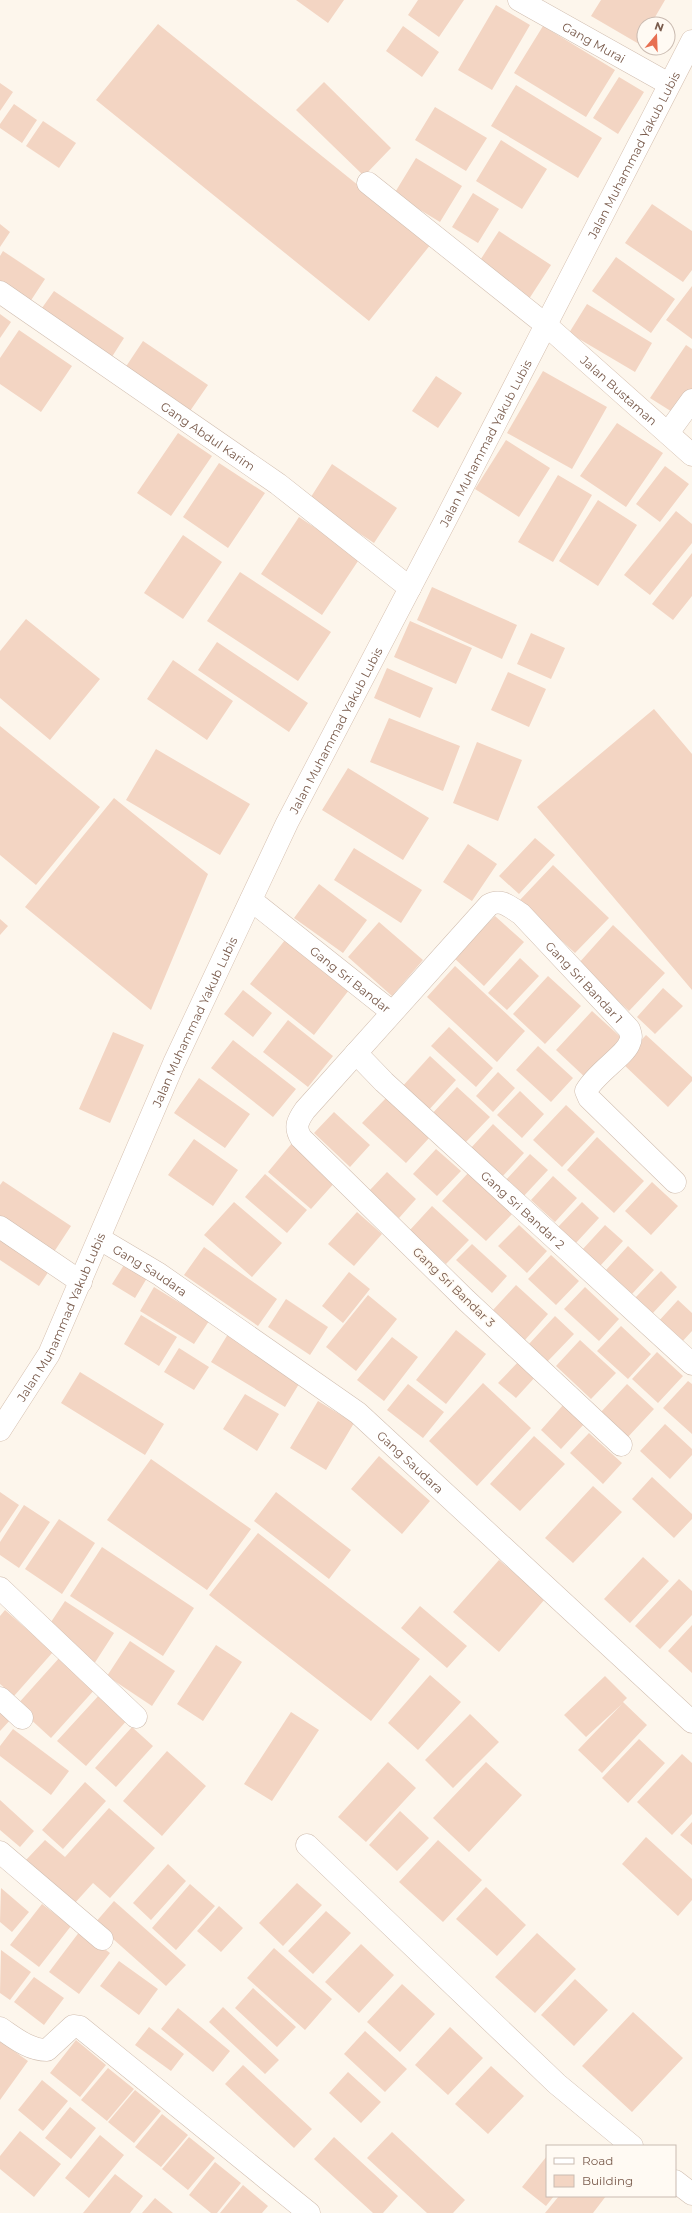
<svg xmlns="http://www.w3.org/2000/svg" width="692" height="2213" viewBox="0 0 692 2213" font-family="Montserrat,sans-serif">
	<style>
		.building { fill: #f3d5c3 }
		.lines { fill: none; stroke-linecap: round; stroke-linejoin: round }
		.street-casing { stroke: #d1beb0; stroke-width: 23 }
		.secondary-casing { stroke: #d6c0b0; stroke-width: 23 }
		.street { stroke: #fff; stroke-width: 22 }
		.secondary { stroke: #fff; stroke-width: 22 }
		.labels { text-anchor: middle; dominant-baseline: central; stroke-width: 3; stroke-linejoin: round; paint-order: stroke }
		.street-label { font-size: 12px; fill: #7a5c4d; stroke: #fffaf3 }
	</style>
	<rect width="100%" height="100%" fill="#fdf6ec"/>
	<path class="building" d="M296,0H344L328,23Z
		M418,0H464L439,37L408,15Z
		M601,0H665L651,24H644V36L639,44L591,16Z
		M496,5L530,25L492,90L458,70Z
		M158,24L431,244L369,321L96,100Z
		M403,26L439,52L422,77L386,51Z
		M543,26L615,70L586,117L514,73Z
		M619,77L644,92L618,134L593,118Z
		M324,82L391,148L364,176L296,110Z
		M0,83L13,92L0,111Z
		M516,85L602,138L578,178L491,126Z
		M14,104L37,120L22,143L0,128V124Z
		M435,107L487,138L466,171L415,140Z
		M43,121L76,143L59,168L26,146Z
		M501,140L547,169L522,209L476,181Z
		M416,158L462,186L440,222L394,194Z
		M473,193L499,209L478,243L452,227Z
		M652,204L692,231V270L683,282L625,243Z
		M0,224L10,232L0,247Z
		M499,231L551,265L529,299L477,265Z
		M3,251L45,279L26,308L0,290V256Z
		M616,257L675,299L651,333L592,291Z
		M692,286V339L666,320Z
		M54,291L124,338L108,363L37,315Z
		M587,304L652,343L635,372L569,333Z
		M0,314L11,322L0,338Z
		M19,330L72,366L41,412L0,384V358Z
		M143,341L208,385L190,411L125,368Z
		M686,345L692,349V393L677,415L650,398Z
		M543,371L607,407L572,469L507,433Z
		M436,376L462,393L438,428L412,411Z
		M617,423L663,453L626,507L580,476Z
		M178,433L212,456L171,516L137,493Z
		M506,440L550,468L519,517L475,489Z
		M219,463L265,493L228,548L183,517Z
		M332,464L397,508L374,543L309,500Z
		M665,466L689,484L660,522L636,504Z
		M558,475L592,495L553,562L518,542Z
		M598,500L637,525L598,586L559,561Z
		M676,511L692,524V543L650,595L624,575Z
		M299,517L360,558L322,615L261,574Z
		M183,535L222,562L183,619L144,593Z
		M692,553V596L673,620L652,604Z
		M240,572L331,632L298,681L207,621Z
		M432,587L517,625L502,659L417,620Z
		M26,619L100,679L50,740L0,698V651Z
		M410,621L472,648L456,684L394,657Z
		M531,633L565,648L551,679L517,664Z
		M217,642L308,703L289,732L198,670Z
		M173,660L233,701L207,740L147,699Z
		M387,668L433,688L420,718L374,698Z
		M508,672L546,689L529,727L491,710Z
		M654,709L692,754V990L537,807Z
		M389,718L460,746L443,791L370,762Z
		M0,726L100,807L36,885L0,855Z
		M477,742L522,760L498,821L453,803Z
		M156,749L250,804L220,855L126,800Z
		M348,768L429,818L403,860L322,810Z
		M114,798L208,874L151,1010L25,907Z
		M535,838L555,855L519,894L499,876Z
		M468,844L497,864L472,901L443,882Z
		M354,848L422,890L401,923L334,880Z
		M553,865L609,918L575,953L519,901Z
		M319,884L367,920L343,953L294,918Z
		M495,916L524,942L484,986L454,958Z
		M0,919L8,926L0,935Z
		M379,922L423,960L392,996L348,957Z
		M613,925L665,973L629,1011L578,964Z
		M285,940L349,990L314,1035L250,984Z
		M520,958L539,976L507,1010L488,993Z
		M455,966L525,1031L497,1062L427,997Z
		M548,976L581,1006L545,1044L513,1014Z
		M663,988L683,1006L655,1034L637,1017Z
		M243,990L272,1013L253,1037L224,1014Z
		M592,1011L625,1041L588,1080L556,1050Z
		M288,1020L333,1056L308,1087L263,1052Z
		M449,1027L493,1068L476,1087L431,1046Z
		M113,1032L144,1045L110,1123L79,1109Z
		M646,1035L692,1077V1081L668,1107L621,1062Z
		M233,1040L296,1089L273,1117L211,1068Z
		M538,1046L573,1078L551,1102L516,1070Z
		M430,1056L456,1080L427,1112L401,1088Z
		M498,1072L515,1088L493,1112L476,1096Z
		M199,1078L250,1114L225,1148L174,1113Z
		M457,1087L490,1117L462,1146L430,1116Z
		M520,1091L544,1114L522,1138L497,1115Z
		M387,1097L430,1137L406,1163L362,1123Z
		M566,1105L595,1132L562,1167L533,1140Z
		M334,1112L370,1145L350,1167L314,1133Z
		M493,1124L524,1153L501,1178L470,1149Z
		M597,1137L644,1181L614,1213L567,1170Z
		M194,1139L238,1170L213,1206L168,1175Z
		M293,1142L337,1180L311,1209L268,1172Z
		M436,1149L461,1171L437,1196L413,1174Z
		M530,1154L548,1170L522,1198L504,1182Z
		M470,1171L514,1212L486,1241L442,1201Z
		M387,1172L416,1199L399,1218L369,1191Z
		M265,1174L307,1210L287,1233L245,1197Z
		M553,1176L577,1198L555,1222L531,1200Z
		M3,1181L71,1226L52,1255L0,1221V1185Z
		M652,1182L678,1206L651,1235L625,1211Z
		M234,1202L282,1243L252,1277L204,1235Z
		M582,1202L599,1218L575,1244L558,1227Z
		M432,1206L469,1240L446,1264L410,1230Z
		M357,1212L382,1234L354,1266L328,1244Z
		M519,1225L547,1251L527,1273L498,1246Z
		M605,1225L623,1241L600,1266L582,1250Z
		M0,1234L51,1268L39,1286L0,1260Z
		M472,1244L507,1276L492,1293L456,1260Z
		M628,1246L654,1270L632,1294L606,1270Z
		M204,1247L277,1299L258,1326L184,1275Z
		M551,1255L579,1281L556,1305L528,1279Z
		M124,1265L147,1278L135,1298L112,1284Z
		M661,1271L677,1287L652,1314L635,1298Z
		M349,1272L370,1289L343,1323L322,1306Z
		M516,1285L548,1314L525,1340L493,1310Z
		M154,1287L209,1321L194,1344L140,1311Z
		M585,1287L619,1319L599,1341L564,1309Z
		M368,1295L397,1319L356,1371L326,1347Z
		M286,1299L328,1327L310,1355L268,1327Z
		M678,1300L692,1313V1331L680,1344L657,1323Z
		M141,1315L177,1337L159,1366L124,1344Z
		M555,1316L574,1334L547,1362L528,1345Z
		M621,1326L651,1354L628,1379L597,1351Z
		M456,1330L486,1354L446,1404L416,1380Z
		M228,1334L302,1379L285,1407L211,1362Z
		M392,1337L418,1357L384,1401L357,1380Z
		M580,1340L616,1373L591,1399L556,1366Z
		M179,1348L209,1367L194,1390L164,1372Z
		M657,1352L683,1376L658,1403L632,1379Z
		M520,1360L537,1375L516,1398L498,1383Z
		M80,1372L164,1424L145,1455L61,1403Z
		M688,1381L692,1384V1434L663,1408Z
		M483,1383L531,1428L477,1486L429,1441Z
		M408,1384L444,1412L423,1438L387,1410Z
		M627,1384L654,1409L627,1438L600,1413Z
		M245,1394L279,1414L257,1451L223,1429Z
		M318,1401L354,1423L326,1470L290,1448Z
		M564,1404L585,1423L561,1449L541,1430Z
		M665,1424L692,1449V1455L670,1479L640,1451Z
		M589,1433L622,1463L603,1484L570,1453Z
		M534,1436L565,1464L520,1511L490,1484Z
		M379,1456L430,1501L402,1534L351,1489Z
		M151,1459L251,1529L207,1590L107,1520Z
		M652,1477L692,1514V1519L674,1538L632,1499Z
		M593,1486L622,1512L573,1563L545,1538Z
		M0,1492L19,1505L0,1533Z
		M276,1492L351,1550L329,1579L254,1521Z
		M24,1505L50,1522L19,1568L0,1555V1542Z
		M59,1519L95,1543L62,1594L25,1569Z
		M258,1533L420,1659L371,1721L209,1595Z
		M102,1547L194,1608L163,1656L70,1596Z
		M643,1557L669,1581L630,1623L604,1599Z
		M499,1560L545,1599L499,1652L453,1612Z
		M679,1579L692,1591V1615L660,1649L635,1626Z
		M65,1601L114,1633L94,1664L45,1631Z
		M420,1606L467,1646L447,1668L401,1628Z
		M5,1610L53,1652L14,1696L0,1684V1616Z
		M692,1625V1673L668,1651Z
		M130,1641L175,1671L152,1706L107,1676Z
		M216,1645L242,1662L203,1721L177,1704Z
		M60,1657L96,1688L51,1738L16,1706Z
		M430,1675L461,1702L418,1750L388,1723Z
		M605,1676L627,1698L623,1702L647,1725L602,1773L578,1750L622,1704L586,1737L564,1715Z
		M101,1693L129,1718L86,1766L57,1741Z
		M0,1707L12,1718L0,1731Z
		M291,1712L319,1730L272,1801L244,1784Z
		M470,1714L499,1742L453,1788L425,1760Z
		M132,1727L153,1746L116,1787L95,1768Z
		M13,1729L69,1771L51,1795L0,1756V1746Z
		M639,1739L665,1763L628,1803L602,1778Z
		M167,1751L206,1786L162,1836L123,1801Z
		M682,1754L692,1763V1814L672,1835L637,1802Z
		M388,1762L416,1788L366,1842L338,1817Z
		M486,1762L522,1795L469,1852L433,1818Z
		M85,1782L106,1801L63,1849L42,1830Z
		M0,1800L34,1831L20,1847L0,1830Z
		M109,1808L155,1848L110,1898L93,1883L74,1904L25,1861L45,1840L65,1857Z
		M400,1811L429,1838L397,1871L369,1845Z
		M692,1822V1845L680,1835Z
		M646,1837L692,1879V1900L678,1916L622,1864Z
		M438,1840L482,1880L443,1922L399,1882Z
		M168,1864L186,1881L151,1920L133,1903Z
		M297,1883L322,1905L283,1946L259,1923Z
		M190,1884L215,1906L176,1950L152,1928Z
		M486,1887L526,1925L497,1956L456,1919Z
		M1,1888L29,1912L12,1932L0,1922Z
		M114,1901L186,1965L166,1986L95,1923Z
		M42,1904L71,1926L39,1967L10,1945Z
		M219,1906L243,1928L221,1952L197,1931Z
		M326,1911L351,1933L313,1974L288,1951Z
		M80,1931L110,1953L79,1994L49,1972Z
		M537,1933L576,1969L535,2013L495,1977Z
		M361,1944L394,1975L359,2013L325,1982Z
		M274,1948L332,1999L305,2030L247,1978Z
		M1,1950L31,1972L10,2000L0,1993Z
		M119,1961L158,1989L139,2015L100,1986Z
		M34,1977L64,1998L44,2025L14,2002Z
		M575,1979L608,2010L574,2046L541,2015Z
		M402,1984L435,2014L400,2052L367,2022Z
		M253,1988L296,2027L277,2047L235,2008Z
		M223,2007L279,2060L265,2074L209,2022Z
		M178,2008L230,2051L213,2072L161,2029Z
		M633,2012L683,2058L632,2112L582,2066Z
		M149,2027L184,2054L171,2071L135,2045Z
		M450,2027L483,2058L448,2095L415,2065Z
		M365,2031L407,2069L385,2092L344,2054Z
		M76,2040L106,2065L80,2097L50,2073Z
		M0,2041L28,2061L0,2100Z
		M243,2065L312,2129L294,2148L225,2084Z
		M491,2066L524,2096L488,2134L455,2104Z
		M108,2068L134,2089L107,2121L81,2100Z
		M348,2072L381,2102L361,2123L329,2093Z
		M42,2080L68,2101L43,2131L18,2110Z
		M135,2090L161,2111L134,2143L108,2122Z
		M70,2107L96,2128L71,2159L45,2138Z
		M162,2114L188,2135L161,2167L135,2147Z
		M20,2131L61,2164L34,2197L0,2169V2156Z
		M392,2132L465,2200L453,2213H427L367,2158Z
		M100,2135L124,2155L89,2198L65,2178Z
		M189,2137L215,2158L188,2190L162,2169Z
		M334,2137L398,2196L383,2213H373L314,2159Z
		M547,2156V2196H554L546,2206L522,2187Z
		M215,2162L241,2183L217,2213H211L189,2195Z
		M115,2174L143,2196L130,2213H83Z
		M243,2185L268,2206L262,2213H220Z
		M559,2196H606L593,2213H545Z
		M155,2198L173,2213H142Z"/>
	<g class="lines">
		<defs>
			<g id="street">
				<path id="s1" d="M519,0L669,84"/>
				<path d="M368,183L546,325"/>
				<path id="s2" d="M0,292L278,484L410,588"/>
				<path d="M668,433L692,400"/>
				<path id="s3" d="M251,900L392,1012"/>
				<path id="s4" d="M356,1053L384,1082L692,1364"/>
				<path d="M0,1227L81,1282"/>
				<path id="s5" d="M100,1239L159,1274L358,1413L692,1722"/>
				<path id="s6" d="M621,1445L466,1300L301,1138C294,1127 298,1120 305,1110L489,905C501,898 510,907 521,914L629,1029C631,1035 632,1038 629,1044C624,1056 595,1074 586,1091L589,1098L675,1182"/>
				<path d="M0,1588L136,1717"/>
				<path d="M0,1698L22,1718"/>
				<path d="M307,1845L557,2084L632,2146"/>
				<path d="M0,1852L102,1939"/>
				<path d="M0,2028C15,2038 29,2050 47,2050L73,2026L80,2027L309,2213"/>
				<path d="M675,2181L692,2194"/>
			</g>
			<g id="secondary">
				<path id="s7" d="M546,325L692,455"/>
				<path id="s8" d="M0,1430L49,1354L174,1063L287,823L445,521L692,41"/>
			</g>
		</defs>
		<use href="#street" class="street-casing"/>
		<use href="#secondary" class="secondary-casing"/>
		<use href="#street" class="street"/>
		<use href="#secondary" class="secondary"/>
	</g>
	<g class="labels">
		<g class="street-label">
			<text stroke="none"><textPath href="#s1" startOffset="86">Gang Murai</textPath></text>
			<text stroke="none"><textPath href="#s8" startOffset="1425">Jalan Muhammad Yakub Lubis</textPath></text>
			<text stroke="none"><textPath href="#s7" startOffset="98">Jalan Bustaman</textPath></text>
			<text stroke="none"><textPath href="#s2" startOffset="253">Gang Abdul Karim</textPath></text>
			<text stroke="none"><textPath href="#s8" startOffset="1101">Jalan Muhammad Yakub Lubis</textPath></text>
			<text stroke="none"><textPath href="#s8" startOffset="777">Jalan Muhammad Yakub Lubis</textPath></text>
			<text stroke="none"><textPath href="#s3" startOffset="127">Gang Sri Bandar</textPath></text>
			<text stroke="none"><textPath href="#s6" startOffset="878">Gang Sri Bandar 1</textPath></text>
			<text stroke="none"><textPath href="#s8" startOffset="453">Jalan Muhammad Yakub Lubis</textPath></text>
			<text stroke="none"><textPath href="#s4" startOffset="229">Gang Sri Bandar 2</textPath></text>
			<text stroke="none"><textPath href="#s5" startOffset="59">Gang Saudara</textPath></text>
			<text transform="translate(454 1287) rotate(44)">Gang Sri Bandar 3</text>
			<text stroke="none"><textPath href="#s8" startOffset="129">Jalan Muhammad Yakub Lubis</textPath></text>
			<text stroke="none"><textPath href="#s5" startOffset="383">Gang Saudara</textPath></text>
		</g>
	</g>
	<rect x="546" y="2145" width="130" height="52" fill="#fffaf3" stroke="#cabbb1"/>
	<rect x="554" y="2158" width="20" height="6" fill="#ffffff" stroke="#cabbb1"/>
	<text x="582" y="2165" font-size="12" fill="#7a5c4d">Road</text>
	<rect x="554" y="2175" width="20" height="12" fill="#f3d5c3" stroke="#cabbb1"/>
	<text x="582" y="2185" font-size="12" fill="#7a5c4d">Building</text>
	<g transform="translate(656 36) rotate(19)"><circle r="19" fill="#fffaf3" stroke="#cabbb1"/>
	<path d="M0-3L7 15L0 10L-7 15Z" fill="#e76f51"/>
	<text y="-6" font-size="11" font-weight="bold" text-anchor="middle" fill="#7a5c4d">N</text>
	</g>
</svg>
